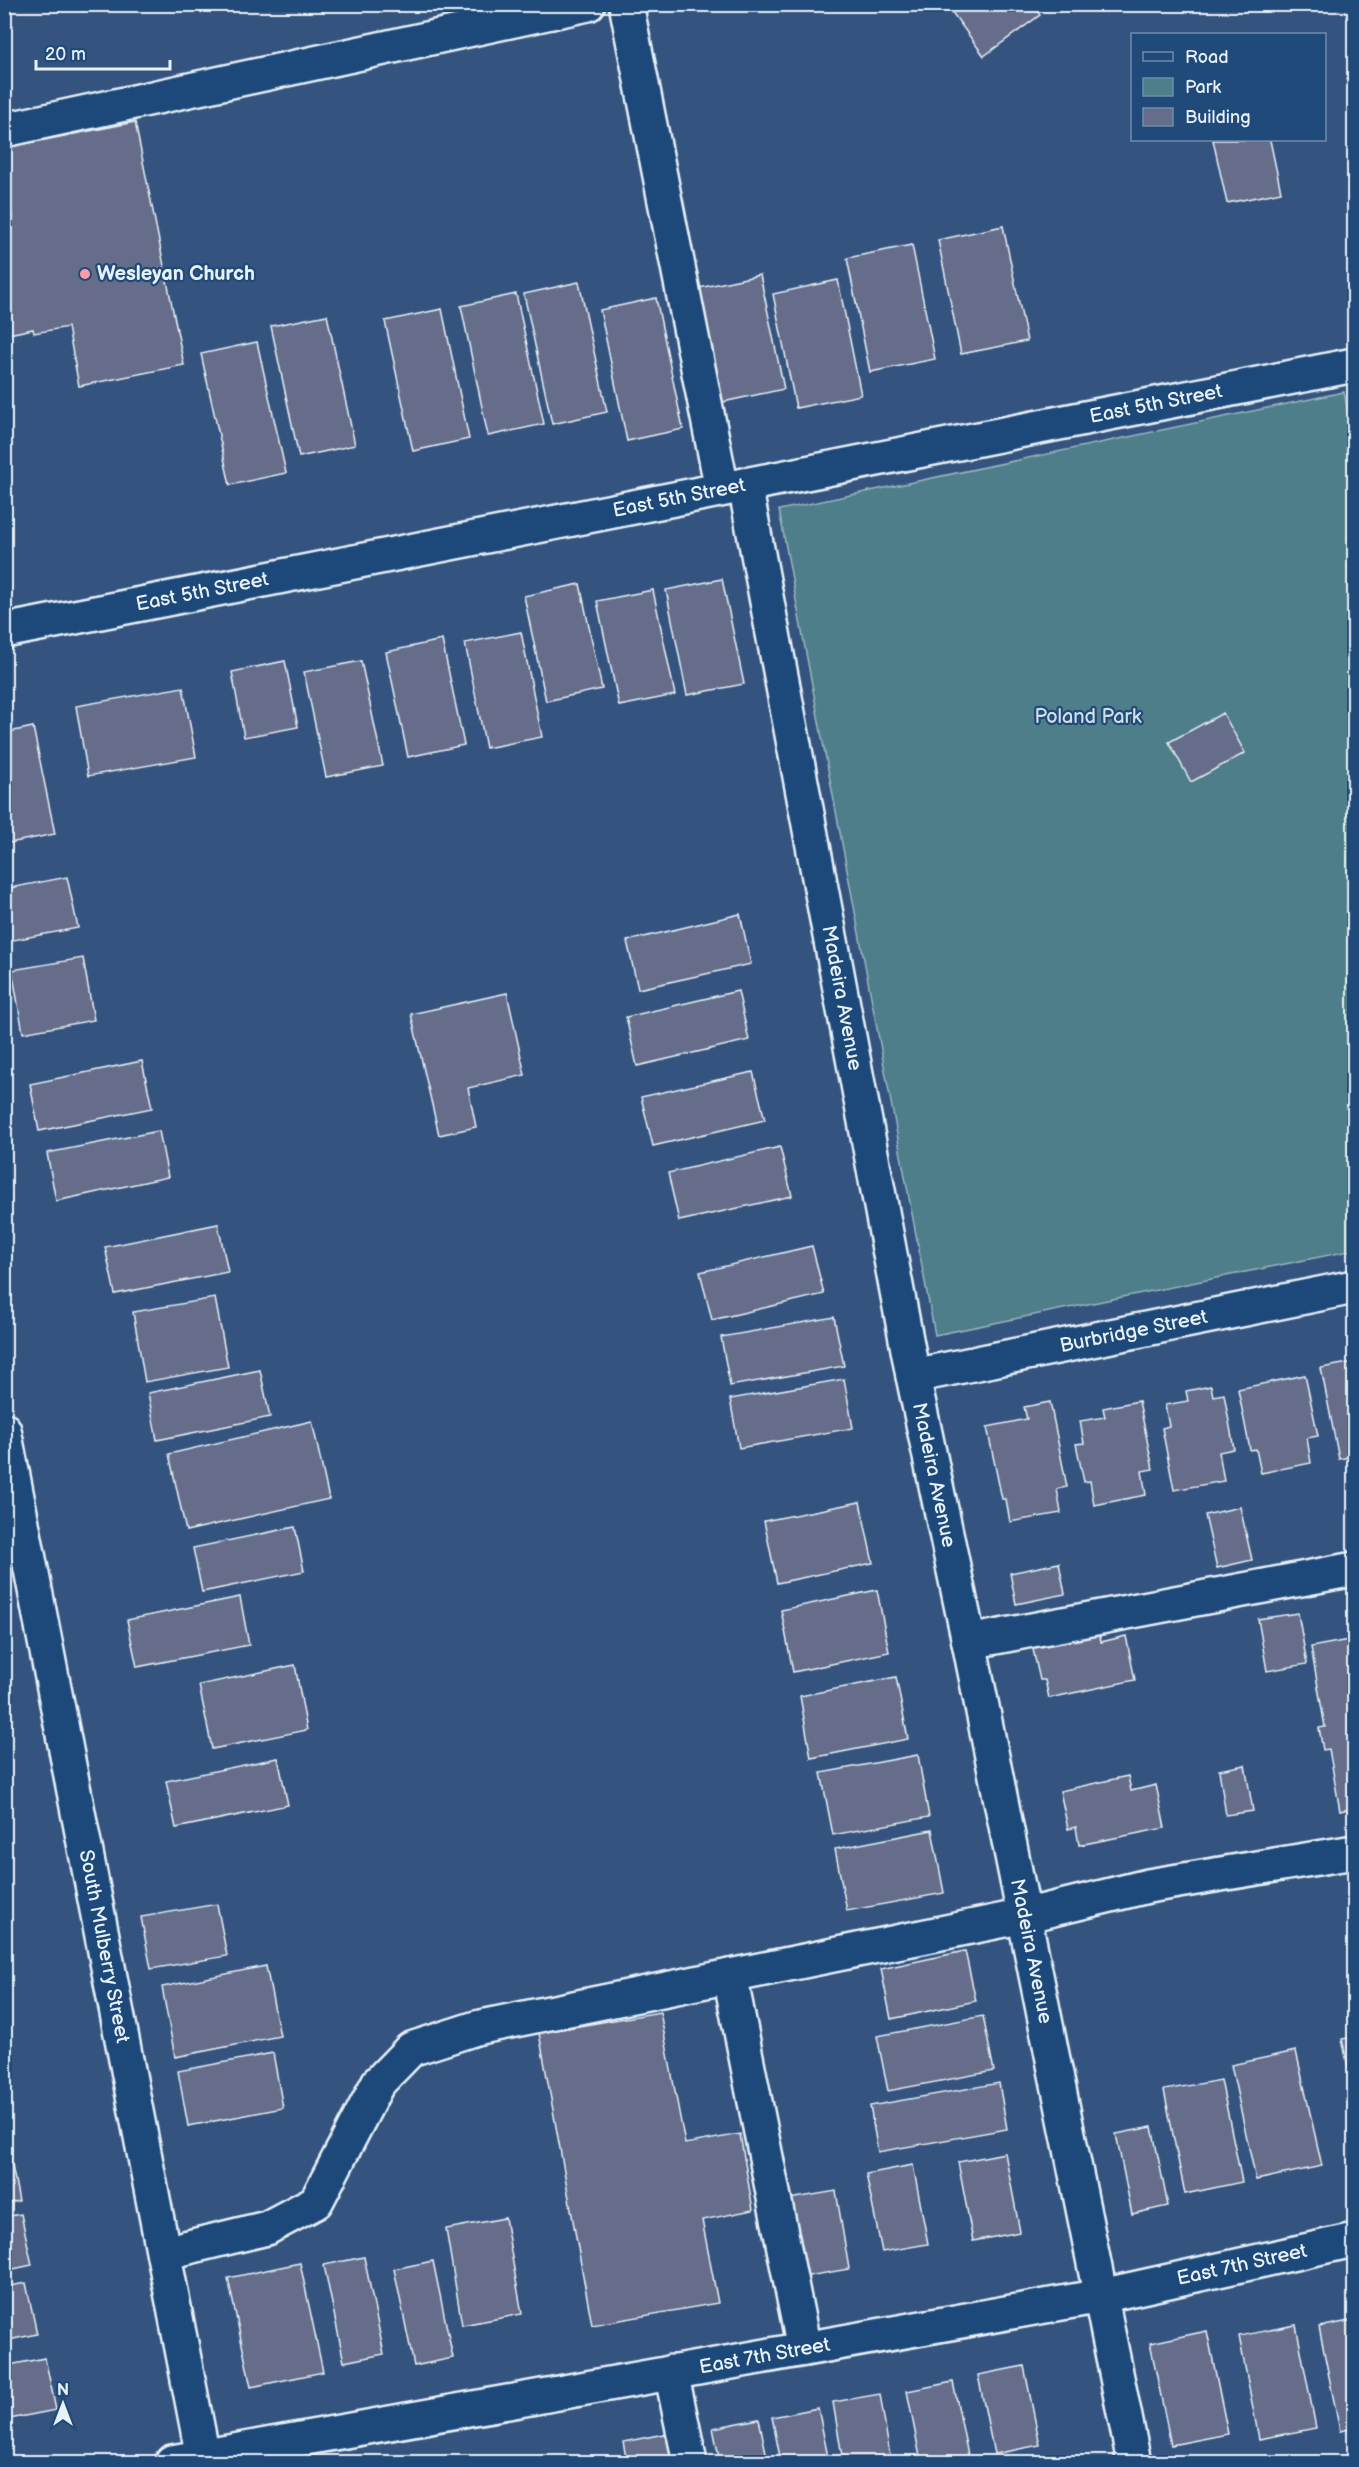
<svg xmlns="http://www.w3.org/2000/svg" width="1359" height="2467" viewBox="0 0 1359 2467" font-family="'Balsamiq Sans',sans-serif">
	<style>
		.green { fill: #4e7e89; stroke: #9bb8c0; stroke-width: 1.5 }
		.building { fill: #666d8a; stroke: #e8f1f8; stroke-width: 1.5 }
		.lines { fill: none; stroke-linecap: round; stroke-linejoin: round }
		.minor-casing { stroke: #e8f1f8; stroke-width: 38 }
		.minor { stroke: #1f4a7a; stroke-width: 33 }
		.poi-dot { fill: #ff9aa2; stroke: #1f4a7a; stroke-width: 2 }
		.labels { text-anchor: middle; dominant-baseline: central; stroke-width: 4.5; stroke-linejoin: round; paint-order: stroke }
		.poi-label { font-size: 20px; font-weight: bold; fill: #e8f1f8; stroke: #1f4a7a; text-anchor: start }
		.street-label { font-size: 20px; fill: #e8f1f8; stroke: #1f4a7a }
		.park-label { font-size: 20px; fill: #d1e0e7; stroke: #1f4a7a }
	</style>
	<rect width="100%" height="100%" fill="#34547f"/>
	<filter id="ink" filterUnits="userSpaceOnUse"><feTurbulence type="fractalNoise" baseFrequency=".0167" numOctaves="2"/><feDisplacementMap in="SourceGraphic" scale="12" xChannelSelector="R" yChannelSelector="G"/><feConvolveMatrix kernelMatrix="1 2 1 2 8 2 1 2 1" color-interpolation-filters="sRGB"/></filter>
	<g filter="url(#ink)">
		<path class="green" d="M1344,392L1354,446V1250L935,1335L779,510Z"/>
		<path class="building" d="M946,4H1033L1040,15L984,56Z
			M135,122L184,365L79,386L68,327L34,333L33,329L4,335V221L13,219L4,176V148Z
			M1213,140H1270L1281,192L1227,203Z
			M1003,226L1027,341L961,354L938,240Z
			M912,245L935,359L870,372L847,258Z
			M760,275L784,389L718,403L694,289Z
			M838,280L861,395L796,408L773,294Z
			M579,282L607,412L552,424L524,294Z
			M516,294L544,424L488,436L461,306Z
			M656,298L683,429L627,441L600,310Z
			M442,309L469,439L413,451L385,321Z
			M327,315L355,445L299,457L271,326Z
			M257,342L286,473L230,485L201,354Z
			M722,579L744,684L687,695L666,590Z
			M580,584L602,689L546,701L524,596Z
			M653,590L675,695L619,706L597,601Z
			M521,632L542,737L486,748L465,643Z
			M442,640L464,745L408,757L386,652Z
			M285,661L298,727L244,737L232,672Z
			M361,661L383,766L326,777L304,672Z
			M183,687L196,757L88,776L76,706Z
			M1223,713L1245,753L1191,782L1169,742Z
			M33,727L55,834L4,844V733Z
			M67,877L78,928L8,941L4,925V889Z
			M740,914L751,964L638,989L627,941Z
			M83,958L94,1020L23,1033L12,970Z
			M738,991L749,1040L637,1066L626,1017Z
			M507,993L525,1075L468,1088L476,1127L439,1135L411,1014Z
			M142,1061L152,1108L39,1131L30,1084Z
			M753,1072L765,1120L653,1146L641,1097Z
			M159,1131L168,1177L56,1201L47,1153Z
			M780,1147L792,1196L679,1221L668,1173Z
			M218,1224L228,1272L115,1294L105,1247Z
			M812,1246L824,1294L712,1320L700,1272Z
			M215,1298L228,1367L145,1382L133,1312Z
			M834,1317L844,1366L730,1386L721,1337Z
			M1354,1362V1456L1339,1459L1321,1368Z
			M260,1370L270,1417L157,1440L148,1393Z
			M1305,1375L1318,1436L1307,1438L1311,1463L1261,1473L1256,1449L1250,1450L1238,1389Z
			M844,1379L853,1428L739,1448L730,1399Z
			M1211,1386L1213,1396L1224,1394L1234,1449L1219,1452L1224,1481L1174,1490L1162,1428L1169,1426L1165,1405L1188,1401L1186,1391Z
			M1139,1401L1153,1469L1142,1471L1146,1495L1094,1505L1090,1481L1084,1482L1076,1444L1084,1443L1080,1421L1105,1417L1103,1408Z
			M1050,1402L1067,1487L1057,1489L1061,1513L1010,1522L1006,1499H1002L987,1427L1027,1419L1024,1407Z
			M312,1421L329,1499L186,1531L169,1454Z
			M860,1502L873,1563L777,1583L764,1521Z
			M1240,1507L1252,1560L1217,1568L1205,1515Z
			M295,1527L304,1571L202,1592L193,1548Z
			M1059,1563L1065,1594L1016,1604L1010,1573Z
			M877,1590L889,1652L793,1672L781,1610Z
			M240,1597L249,1645L137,1667L127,1620Z
			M1298,1613L1307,1664L1267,1671L1258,1619Z
			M1099,1631L1101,1642L1126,1636L1135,1680L1049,1698L1045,1680H1040L1032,1645Z
			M1354,1639V1808L1340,1811L1329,1749L1323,1750L1319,1728L1325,1727L1311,1647Z
			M295,1665L307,1730L212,1749L199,1685Z
			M896,1677L908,1739L811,1758L800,1696Z
			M918,1755L929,1817L833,1835L821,1773Z
			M278,1758L288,1805L176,1828L166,1781Z
			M1245,1765L1253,1811L1226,1815L1219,1770Z
			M1128,1776L1131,1791L1156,1785L1165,1828L1079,1845L1076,1827L1068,1829L1060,1791Z
			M932,1830L944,1893L847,1911L835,1849Z
			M217,1904L227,1956L151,1969L141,1917Z
			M965,1951L976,2001L891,2019L881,1969Z
			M266,1966L280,2036L175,2057L162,1987Z
			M660,2012L685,2144L740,2134L753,2210L702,2220L718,2303L592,2325L539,2033Z
			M983,2016L994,2071L888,2091L877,2036Z
			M1354,2037V2094L1342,2039Z
			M1296,2051L1322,2166L1256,2180L1231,2065Z
			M273,2053L283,2108L188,2126L178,2071Z
			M1221,2080L1242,2182L1185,2194L1164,2090Z
			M999,2083L1007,2129L878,2152L870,2106Z
			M1152,2127L1168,2206L1132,2214L1116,2134Z
			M9,2150L19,2201L4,2204V2151Z
			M1005,2153L1020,2232L973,2241L958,2162Z
			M913,2165L928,2244L882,2252L866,2174Z
			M836,2191L849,2269L803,2277L789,2199Z
			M21,2214L32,2265L4,2271V2217Z
			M505,2218L522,2314L462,2325L446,2229Z
			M364,2257L384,2354L344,2362L324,2265Z
			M433,2261L453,2358L414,2366L394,2269Z
			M300,2263L323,2372L251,2387L228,2278Z
			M26,2283L37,2334L4,2341V2287Z
			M1354,2320V2428L1340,2431L1319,2327Z
			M1296,2325L1316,2428L1259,2439L1239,2336Z
			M1207,2331L1228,2434L1171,2445L1150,2343Z
			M45,2358L56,2410L4,2420V2366Z
			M1024,2366L1040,2445L994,2454L978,2375Z
			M953,2382L969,2460L921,2462L907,2391Z
			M880,2394L891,2462H843L833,2402Z
			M818,2408L829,2462H781L772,2417Z
			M759,2419L768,2462H720L713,2428Z
			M669,2433L675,2462H627L623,2442Z"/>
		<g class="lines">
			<defs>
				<g id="minor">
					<path d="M626,4L722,489"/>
					<path d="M4,130L588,4"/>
					<path id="s1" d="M745,485L913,1376L969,1642L1134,2462"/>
					<path id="s2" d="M4,631L1354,365"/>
					<path id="s3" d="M913,1376L1354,1287"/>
					<path id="s4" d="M4,1430L204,2462"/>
					<path d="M969,1642L1354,1569"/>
					<path d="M730,1976L804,2349"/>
					<path d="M164,2253L267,2228L316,2202L378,2083L411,2049L476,2028L1024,1916L1148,1886L1354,1852"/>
					<path d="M671,2372L690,2462"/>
					<path id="s5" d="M172,2462L1101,2296L1354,2240"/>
				</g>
			</defs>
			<use href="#minor" class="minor-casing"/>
			<use href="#minor" class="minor"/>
		</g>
	</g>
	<circle class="poi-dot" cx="85" cy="274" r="6"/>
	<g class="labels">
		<g class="poi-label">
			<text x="97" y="274">Wesleyan Church</text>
		</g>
		<g class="street-label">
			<text stroke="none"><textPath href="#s2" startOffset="1174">East 5th Street</textPath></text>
			<text stroke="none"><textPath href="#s2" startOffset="688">East 5th Street</textPath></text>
			<text stroke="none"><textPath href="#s2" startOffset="202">East 5th Street</textPath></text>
			<text stroke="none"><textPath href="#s1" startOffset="522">Madeira Avenue</textPath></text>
			<text stroke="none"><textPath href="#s3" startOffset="225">Burbridge Street</textPath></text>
			<text stroke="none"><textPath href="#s1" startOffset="1008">Madeira Avenue</textPath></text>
			<text stroke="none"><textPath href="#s4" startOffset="526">South Mulberry Street</textPath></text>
			<text stroke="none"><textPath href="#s1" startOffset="1494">Madeira Avenue</textPath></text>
			<text stroke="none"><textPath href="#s5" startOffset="1088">East 7th Street</textPath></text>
			<text stroke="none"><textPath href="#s5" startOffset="602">East 7th Street</textPath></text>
		</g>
		<g class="park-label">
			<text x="1088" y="717">Poland Park</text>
		</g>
	</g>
	<rect width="1359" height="2467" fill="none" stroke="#1f4a7a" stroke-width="24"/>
	<rect x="12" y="12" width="1335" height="2443" fill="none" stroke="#e8f1f8" stroke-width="2" filter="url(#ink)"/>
	<rect x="1131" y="33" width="195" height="108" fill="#1f4a7a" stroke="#6f8dac" stroke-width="1.5"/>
	<rect x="1143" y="52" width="30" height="9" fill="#1f4a7a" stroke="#6f8dac" stroke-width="1.5"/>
	<text x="1185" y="63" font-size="18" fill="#e8f1f8">Road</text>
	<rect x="1143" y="78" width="30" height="18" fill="#4e7e89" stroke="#6f8dac" stroke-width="1.5"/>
	<text x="1185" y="93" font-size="18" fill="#e8f1f8">Park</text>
	<rect x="1143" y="108" width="30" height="18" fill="#666d8a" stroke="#6f8dac" stroke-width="1.5"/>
	<text x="1185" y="123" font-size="18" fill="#e8f1f8">Building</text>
	<g transform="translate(63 2404)" stroke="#1f4a7a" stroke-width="4.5" paint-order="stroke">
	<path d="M0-4.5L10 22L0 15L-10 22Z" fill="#e8f1f8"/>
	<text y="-9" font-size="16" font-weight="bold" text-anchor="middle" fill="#e8f1f8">N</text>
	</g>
	<path d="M36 60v9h134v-9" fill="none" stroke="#e8f1f8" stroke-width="3"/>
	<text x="45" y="60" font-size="18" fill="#e8f1f8" stroke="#1f4a7a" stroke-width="4.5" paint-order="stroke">20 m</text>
</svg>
